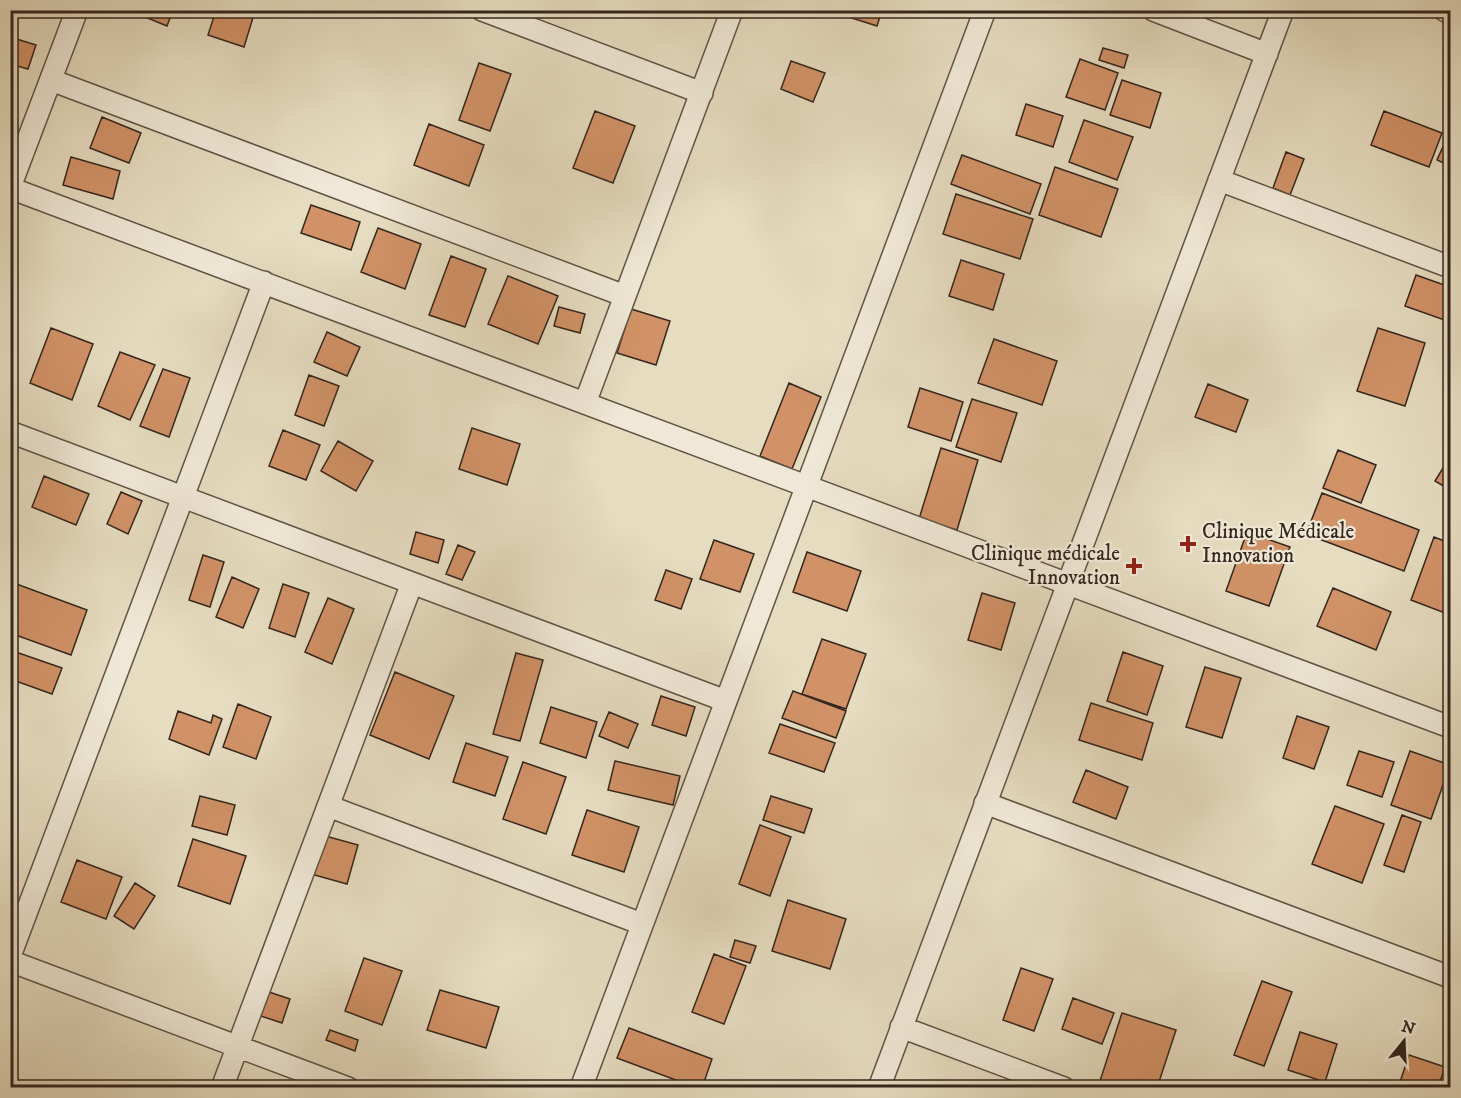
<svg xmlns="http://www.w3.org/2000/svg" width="1461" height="1098" viewBox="0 0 1461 1098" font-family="'IM FELL DW Pica',serif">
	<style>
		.building { fill: #d19267; stroke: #35261e; stroke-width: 1.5 }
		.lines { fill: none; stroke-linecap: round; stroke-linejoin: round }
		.street-casing { stroke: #615446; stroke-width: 24 }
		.street { stroke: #efe8d6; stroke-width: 21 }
		.poi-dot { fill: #8f2418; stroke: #efe8d6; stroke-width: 2 }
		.labels { text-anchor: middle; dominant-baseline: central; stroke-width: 4.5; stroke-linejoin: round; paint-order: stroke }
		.poi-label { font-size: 21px; fill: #35261e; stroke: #efe8d6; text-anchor: start }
	</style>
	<rect width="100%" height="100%" fill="#e6dcc0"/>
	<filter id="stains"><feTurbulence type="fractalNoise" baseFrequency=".00333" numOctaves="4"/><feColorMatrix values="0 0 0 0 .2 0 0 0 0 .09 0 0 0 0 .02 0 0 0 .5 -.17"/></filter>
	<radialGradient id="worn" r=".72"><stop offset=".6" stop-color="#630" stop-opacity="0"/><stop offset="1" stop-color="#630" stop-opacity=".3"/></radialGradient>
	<path class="building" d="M128,10H173L167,26Z
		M216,10L255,11L244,47L208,35Z
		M837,10H882L877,26L836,13Z
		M10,37L36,45L28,69L10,64Z
		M1103,48L1128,55L1124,68L1099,60Z
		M1080,59L1118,73L1105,110L1066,97Z
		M791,61L825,73L813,102L781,89Z
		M479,63L511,74L490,131L459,120Z
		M1122,80L1161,93L1150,128L1110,115Z
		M1026,104L1063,116L1053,147L1016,135Z
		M595,111L635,126L613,183L573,168Z
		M1384,111L1442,133L1429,167L1371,145Z
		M102,117L141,133L129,163L90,148Z
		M1084,120L1133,137L1117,180L1069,162Z
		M429,124L484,145L469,186L414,165Z
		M1450,131V166L1437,160Z
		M1286,152L1304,159L1290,195L1273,188Z
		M962,155L1041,184L1030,214L951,184Z
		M71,157L120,171L113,199L63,185Z
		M1055,167L1118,189L1101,237L1039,215Z
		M956,194L1033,219L1020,259L943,234Z
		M311,205L360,222L351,250L301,233Z
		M378,228L421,244L405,289L361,272Z
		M451,256L486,269L465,327L429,315Z
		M961,260L1004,274L993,310L949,296Z
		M1416,275L1450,287V322L1405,306Z
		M508,276L558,296L538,344L488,324Z
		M559,307L585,314L580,333L554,326Z
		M631,309L670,321L656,365L617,353Z
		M51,328L93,344L72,400L30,383Z
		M1378,328L1425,343L1405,406L1357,391Z
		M327,332L360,347L347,376L314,362Z
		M994,339L1057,361L1042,405L978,383Z
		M120,352L155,365L130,420L98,406Z
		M163,369L190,378L169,437L140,426Z
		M309,375L339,386L324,426L295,415Z
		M789,383L821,397L792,469L760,456Z
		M1208,384L1248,400L1236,432L1195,417Z
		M920,388L963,402L951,441L908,427Z
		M972,399L1017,413L1001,462L956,447Z
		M472,428L520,444L507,485L459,469Z
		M283,430L320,445L306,480L269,466Z
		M338,441L373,461L356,491L321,471Z
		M941,448L978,460L957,530L919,519Z
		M1338,450L1376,465L1361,503L1323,488Z
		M1446,463L1450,466V490L1435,481Z
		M44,476L89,494L76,525L32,507Z
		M121,492L142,501L128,534L107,524Z
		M1322,493L1419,530L1404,571L1306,534Z
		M416,532L444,540L438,563L410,554Z
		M1247,532L1290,547L1269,606L1226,591Z
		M1434,537L1450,543V615L1411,600Z
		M714,540L754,554L740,592L700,579Z
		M458,545L475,552L462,580L446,574Z
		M807,552L861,571L847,611L793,592Z
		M203,555L224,562L210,607L189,600Z
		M666,570L692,579L681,609L655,600Z
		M232,577L259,589L243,628L216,617Z
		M11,582L87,610L71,655L10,633Z
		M283,584L309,593L295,637L269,628Z
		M1333,588L1391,612L1376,650L1317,626Z
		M982,593L1015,603L1001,650L968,640Z
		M328,598L354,609L332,664L305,652Z
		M822,639L866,654L846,709L802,694Z
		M10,650L62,668L52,694L10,679Z
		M1123,652L1163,666L1147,715L1107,701Z
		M516,653L543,660L520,741L493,734Z
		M1205,667L1241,678L1222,738L1186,727Z
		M395,672L454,696L429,759L370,735Z
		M793,691L846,711L836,738L782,718Z
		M661,696L695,707L686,736L652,725Z
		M1091,703L1153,723L1142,760L1079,740Z
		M238,704L271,717L256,759L223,747Z
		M551,707L597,722L586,758L540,743Z
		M178,711L211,723L213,715L222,719L209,755L169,739Z
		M609,712L638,724L628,748L599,736Z
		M1297,716L1329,727L1314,769L1283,758Z
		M780,724L835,743L824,772L769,753Z
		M466,743L508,757L495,796L453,782Z
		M1359,751L1394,762L1382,797L1347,785Z
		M1410,751L1450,765L1431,819L1391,805Z
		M615,761L680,776L673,805L608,790Z
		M523,762L566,777L546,834L503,819Z
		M1086,770L1128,787L1116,819L1073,802Z
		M200,796L235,805L227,835L192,826Z
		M771,796L812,809L804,833L763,820Z
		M1335,806L1384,824L1362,883L1312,864Z
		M587,810L639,827L624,872L572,855Z
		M1402,815L1421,822L1404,872L1384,865Z
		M760,825L791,837L770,896L739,884Z
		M322,835L358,845L347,884L311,874Z
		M193,839L246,856L230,904L178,886Z
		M77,860L122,877L106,919L61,902Z
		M135,883L155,896L134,929L114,916Z
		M788,900L846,919L830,969L772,951Z
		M735,940L756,946L750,963L730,957Z
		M714,954L746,966L724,1024L692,1012Z
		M364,958L402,971L382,1025L345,1011Z
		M1021,968L1053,979L1034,1031L1003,1020Z
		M1262,981L1292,992L1264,1066L1234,1055Z
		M260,989L290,999L282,1023L252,1013Z
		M440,990L499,1007L486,1048L427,1030Z
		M1073,998L1114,1013L1102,1044L1062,1029Z
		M1122,1013L1176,1030L1157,1088H1120L1100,1081Z
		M629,1028L712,1059L702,1088H697L617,1058Z
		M330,1030L358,1040L355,1051L326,1040Z
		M1300,1032L1337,1044L1325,1082L1288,1070Z
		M1409,1055L1445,1067L1438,1088H1398Z"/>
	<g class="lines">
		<defs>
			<path id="street" d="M482,10L702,93
				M1153,10L1267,54
				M1444,10L1450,13
				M51,80L625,296
				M1219,180L1450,267
				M10,187L77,10
				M10,188L1450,727
				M585,403L732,10
				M10,432L726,701
				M985,803L1450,977
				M328,806L642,924
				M10,956L264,282
				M10,961L348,1088
				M901,1027L1064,1088
				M222,1088L412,583
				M581,1088L985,10
				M879,1088L1283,10"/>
		</defs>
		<use href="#street" class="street-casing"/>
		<use href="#street" class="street"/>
	</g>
	<g class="poi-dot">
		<path d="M1185 535h6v6h6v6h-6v6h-6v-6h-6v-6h6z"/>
		<path d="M1131 557h6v6h6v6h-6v6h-6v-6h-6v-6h6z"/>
	</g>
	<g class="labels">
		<g class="poi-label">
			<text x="1202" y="532">Clinique Médicale<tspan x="1202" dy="24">Innovation</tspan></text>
			<text x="1120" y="554" text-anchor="end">Clinique médicale<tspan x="1120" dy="24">Innovation</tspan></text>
		</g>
	</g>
	<rect width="1461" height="1098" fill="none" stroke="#e6dcc0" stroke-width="36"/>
	<rect x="12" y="12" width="1437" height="1074" fill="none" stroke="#35261e" stroke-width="3"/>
	<rect x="18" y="18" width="1425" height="1062" fill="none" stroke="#35261e" stroke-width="1.5"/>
	<g transform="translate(1404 1041) rotate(18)" stroke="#efe8d6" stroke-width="4.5" paint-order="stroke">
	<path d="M0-4.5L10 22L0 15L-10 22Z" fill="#35261e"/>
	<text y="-9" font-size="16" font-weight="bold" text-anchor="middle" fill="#35261e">N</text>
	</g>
	<rect width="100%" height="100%" filter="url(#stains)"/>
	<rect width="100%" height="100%" fill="url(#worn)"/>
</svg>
